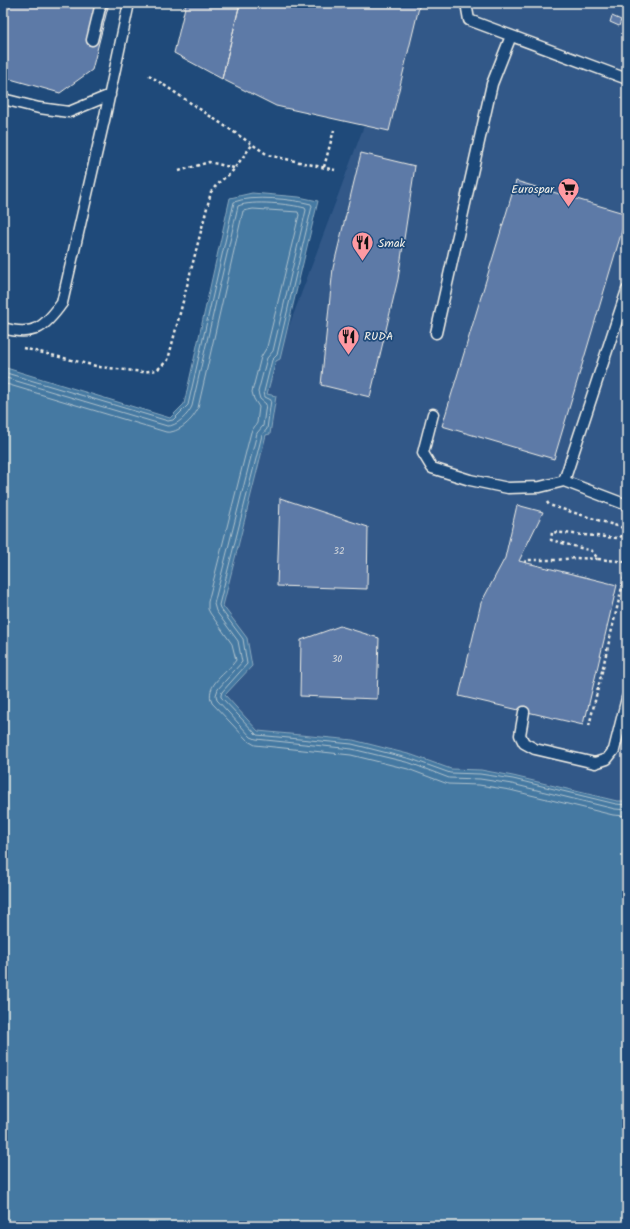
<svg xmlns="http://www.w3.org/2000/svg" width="630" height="1229" viewBox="0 0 630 1229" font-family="Kalam,sans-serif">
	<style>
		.built { fill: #325888 }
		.water { fill: #4579a2; stroke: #8ba9be }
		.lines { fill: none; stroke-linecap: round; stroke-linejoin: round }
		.shore { stroke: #aec1cc; stroke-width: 1 }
		.building { fill: #5d7aa7; stroke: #f4f1e8 }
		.service-casing { stroke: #f4f1e8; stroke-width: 13 }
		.path { stroke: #f4f1e8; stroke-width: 2.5; stroke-dasharray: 3 3; stroke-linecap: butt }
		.service { stroke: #1f4a7a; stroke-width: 10 }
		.labels { text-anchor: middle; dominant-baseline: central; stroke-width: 3.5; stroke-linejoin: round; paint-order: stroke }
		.number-label { font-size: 10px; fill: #ced3d8 }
		.poi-label { font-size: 12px; fill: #f4f1e8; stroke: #1f4a7a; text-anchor: start }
	</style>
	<rect width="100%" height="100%" fill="#1f4a7a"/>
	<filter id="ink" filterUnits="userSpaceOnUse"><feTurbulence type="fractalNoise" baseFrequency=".025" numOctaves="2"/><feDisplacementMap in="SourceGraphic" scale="8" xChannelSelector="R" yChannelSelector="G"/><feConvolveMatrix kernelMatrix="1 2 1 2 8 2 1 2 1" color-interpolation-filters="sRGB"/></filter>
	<g filter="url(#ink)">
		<path class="built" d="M410,3H621L627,5V801H617L513,776L481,770L451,769L412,755L353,740L258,731L224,695L223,606L276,396L267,394L276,361Z"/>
		<path class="water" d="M252,193L299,197L318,201L280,359L276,361L267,394L276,396L270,434L266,435L223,606L247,638L252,666L225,695L258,731L353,740L412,755L451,769L481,770L513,776L617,801H627V1226H3V367L170,418L184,404L230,198Z"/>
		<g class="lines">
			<path class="shore" d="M3,372L168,421L173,420L188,405L234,202C252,195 292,199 311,204L312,206L277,355L272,360L264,392L265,397L271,400L267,429L262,435L219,605L220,608L243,639L247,664L222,692L221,695V697L257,735L352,744L411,759L450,773L480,774L513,779L616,804L627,805
				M3,377L167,426C176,427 189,414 192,406L238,206C252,200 290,204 305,208L306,210L273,351L267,358L258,392L260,399L266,404L263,426L257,433L214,604L216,611L238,641L242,662L218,689L216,695L217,700L251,737L256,739L352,749L410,763L449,778L480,779L512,784L615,809L627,810
				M3,383L166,432C178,434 194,419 198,408L243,211L253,209L298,212L299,215L267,347L261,357L252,392L254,399L259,407L257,423L251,432L208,602V609L210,613L232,644L236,660C227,674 204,684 212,703L248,741L255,745L351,755L408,769L448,784L479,785L510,790L613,815L627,816"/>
		</g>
		<path class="building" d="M3,3H109L92,70L60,93L3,77Z
			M186,3H240L222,79L174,53Z
			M240,3H420L389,131L276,106L222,79Z
			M612,16L621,20L619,26L610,22Z
			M361,153L415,166L398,279L370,397L321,385L333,268Z
			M516,181L627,214L554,459L442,426Z
			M280,498L368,527L367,589L277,586Z
			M517,505L543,512L519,561L617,585L586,716L585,715L583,725L459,696L481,603L505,558Z
			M340,626L379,638L377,699L300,696L301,640Z"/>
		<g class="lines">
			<defs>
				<path id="service" d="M466,3L469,20L627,79
					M92,40L101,3
					M3,99L39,108L69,112L110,95
					M627,290L564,481L627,505
					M3,328C34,337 45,327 62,303L105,116L129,3
					M436,333L492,84L511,36
					M433,414L423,453L432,468L470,480L508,488L540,487L564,481
					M524,712L520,735L524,743L535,749L595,763L607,759L614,750L627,698"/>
			</defs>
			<use href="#service" class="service-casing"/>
			<path class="path" d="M149,75L268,155L335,170
				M324,167L334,130
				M179,171L209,162L234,168
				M23,348L100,367L143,372L157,370L168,360L211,192L218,183L231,173L252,145
				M547,502L549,505L627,529
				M598,559L627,562
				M525,563L526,560H555L576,558L598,559L592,551L551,540L552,532L617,538L627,534
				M589,726L627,566"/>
			<use href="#service" class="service"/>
		</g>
	</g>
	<defs>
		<symbol id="supermarket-pin" viewBox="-11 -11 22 30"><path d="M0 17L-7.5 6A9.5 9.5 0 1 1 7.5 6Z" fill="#ff9aa2" stroke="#1f4a7a"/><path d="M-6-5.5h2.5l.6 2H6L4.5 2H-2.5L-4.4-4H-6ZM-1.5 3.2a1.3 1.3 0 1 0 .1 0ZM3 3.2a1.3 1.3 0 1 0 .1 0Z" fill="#111"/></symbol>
		<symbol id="restaurant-pin" viewBox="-11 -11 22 30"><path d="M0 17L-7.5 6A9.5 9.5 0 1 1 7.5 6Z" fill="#ff9aa2" stroke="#1f4a7a"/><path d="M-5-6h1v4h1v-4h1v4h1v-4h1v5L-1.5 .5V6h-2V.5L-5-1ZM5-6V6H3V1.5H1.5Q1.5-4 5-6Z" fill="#111"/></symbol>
	</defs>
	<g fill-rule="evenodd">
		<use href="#supermarket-pin" x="556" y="176" width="25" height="34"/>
		<use href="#restaurant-pin" x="350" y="230" width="25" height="34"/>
		<use href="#restaurant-pin" x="336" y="324" width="25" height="34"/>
	</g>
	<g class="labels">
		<g class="number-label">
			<text x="339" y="551">32</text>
			<text x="337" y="659">30</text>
		</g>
		<g class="poi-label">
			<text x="554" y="189" text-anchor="end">Eurospar</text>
			<text x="378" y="243">Smak</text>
			<text x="364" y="336">RUDA</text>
		</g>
	</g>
	<rect width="630" height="1229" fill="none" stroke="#1f4a7a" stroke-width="16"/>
	<rect x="8" y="8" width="614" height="1213" fill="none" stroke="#f4f1e8" stroke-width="1.5" filter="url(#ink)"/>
</svg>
